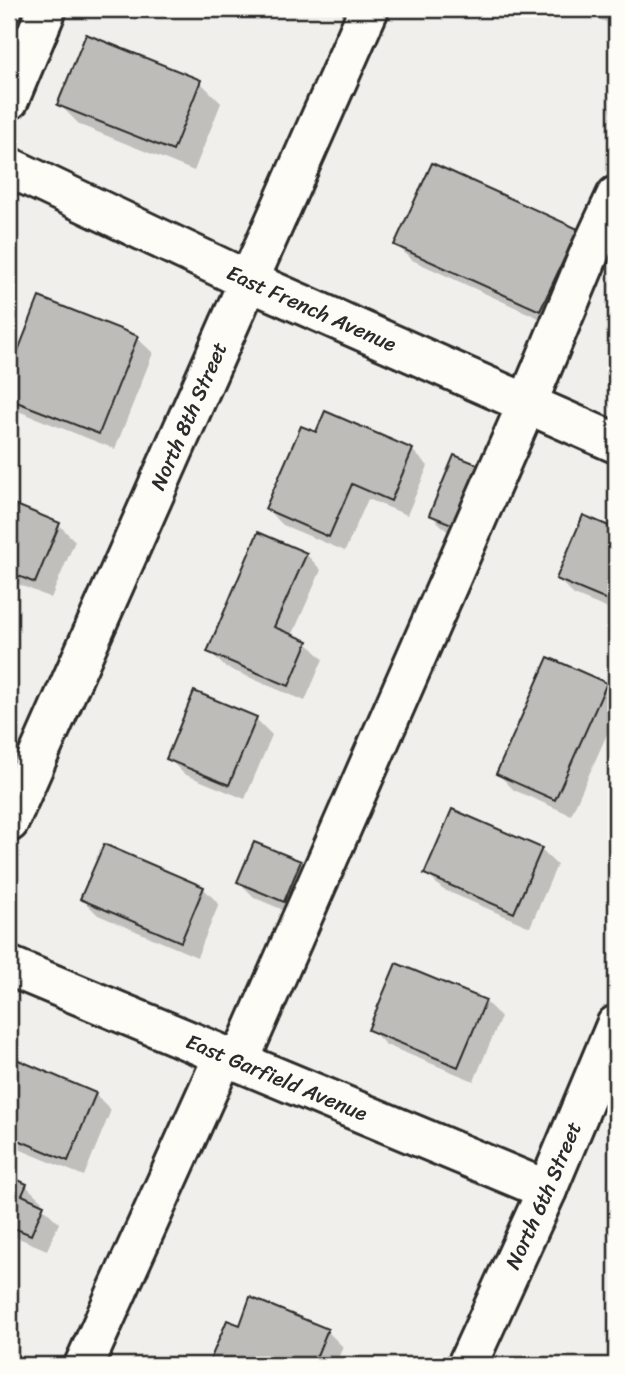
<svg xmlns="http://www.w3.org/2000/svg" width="625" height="1374" viewBox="0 0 625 1374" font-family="Sriracha,sans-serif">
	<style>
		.shadow { fill: #0003 }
		.building { fill: #bdbcb8; stroke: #2b2b2b; stroke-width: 2 }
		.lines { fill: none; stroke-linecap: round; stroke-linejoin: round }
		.minor-casing { stroke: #2b2b2b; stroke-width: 44 }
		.minor { stroke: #fdfcf7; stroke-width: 38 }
		.labels { text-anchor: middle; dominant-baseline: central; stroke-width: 5; stroke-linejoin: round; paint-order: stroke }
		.street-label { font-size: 21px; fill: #2b2b2b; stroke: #fdfcf7 }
	</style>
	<rect width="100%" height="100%" fill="#f0efeb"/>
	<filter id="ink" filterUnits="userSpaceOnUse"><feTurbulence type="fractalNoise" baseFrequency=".0143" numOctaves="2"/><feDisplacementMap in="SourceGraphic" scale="14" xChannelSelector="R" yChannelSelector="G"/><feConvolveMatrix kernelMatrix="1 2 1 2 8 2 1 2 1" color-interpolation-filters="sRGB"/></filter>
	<g filter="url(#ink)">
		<path class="shadow" d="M574,9H616V26Z
			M86,36L200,82L221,103L194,171L80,125L59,104Z
			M577,231L593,247L556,326L412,260L396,244Z
			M40,300L137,338L153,353L115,449L18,411L9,402V379Z
			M317,434L412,450L428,466L407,515L368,499L345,551L283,525L267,509Z
			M455,457L480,544L447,531L431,515Z
			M9,504L59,525L75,541L51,598L9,580Z
			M584,517L616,531V612L574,595L558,579Z
			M306,554L321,570L292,636L307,643L323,659L305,701L225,667L209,651Z
			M549,659L606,685L616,695V714L571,815L514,790L498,774Z
			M256,719L272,735L245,799L184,774L168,758Z
			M541,850L557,865L530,927L442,889L426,873Z
			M300,863L316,879L300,917L255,898L239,882Z
			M203,888L219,904L197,957L98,915L82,899Z
			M485,1001L501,1017L474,1081L386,1045L370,1029Z
			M9,1058L95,1094L111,1110L84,1176L9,1145Z
			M9,1178L26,1186L42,1201L40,1205L59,1223L47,1250L16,1237L10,1250L9,1249Z
			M9,1302L13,1307L9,1317Z
			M228,1322L241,1327L327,1331L343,1347L335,1365H210Z"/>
		<path class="building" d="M86,34L201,80L173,151L57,105Z
			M432,163L578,229L540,311L394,245Z
			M39,297L138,336L99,434L9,399V374Z
			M325,411L413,449L391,501L352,484L329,537L265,509L301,426L316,432Z
			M454,455L489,469L464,529L429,515Z
			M9,502L60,523L35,583L9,572Z
			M583,515L616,529V604L556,579Z
			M258,532L307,553L274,627L308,641L289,686L207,652Z
			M548,657L607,683L555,800L496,774Z
			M194,691L257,717L229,785L166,759Z
			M452,809L542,848L514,913L424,874Z
			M254,842L301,861L284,902L237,882Z
			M104,844L204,887L181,942L80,899Z
			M396,963L486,1000L458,1067L368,1030Z
			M9,1056L96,1093L68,1161L9,1136Z
			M9,1176L27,1184L22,1195L44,1205L31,1235L9,1226Z
			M250,1297L328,1329L313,1365H208L227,1320L240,1325Z"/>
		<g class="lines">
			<defs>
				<g id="minor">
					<path d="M9,100L47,9"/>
					<path id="s1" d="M9,167L249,281L616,443"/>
					<path id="s2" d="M9,822L369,9"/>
					<path id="s3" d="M9,966L547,1190"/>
					<path d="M239,1062L527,404L590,252L616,196"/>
					<path d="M84,1365L224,1055"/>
					<path id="s4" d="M467,1365L547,1190L616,1025"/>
				</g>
			</defs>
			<use href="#minor" class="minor-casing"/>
			<use href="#minor" class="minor"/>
		</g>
	</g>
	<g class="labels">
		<g class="street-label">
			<text stroke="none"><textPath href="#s1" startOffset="334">East French Avenue</textPath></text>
			<text stroke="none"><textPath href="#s2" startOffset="444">North 8th Street</textPath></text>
			<text stroke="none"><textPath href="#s3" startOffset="290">East Garfield Avenue</textPath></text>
			<text stroke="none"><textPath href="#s4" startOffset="186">North 6th Street</textPath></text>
		</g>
	</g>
	<rect width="625" height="1374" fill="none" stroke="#fdfcf7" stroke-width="35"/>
	<rect x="18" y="18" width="590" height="1339" fill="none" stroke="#2b2b2b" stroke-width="2.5" filter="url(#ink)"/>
</svg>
